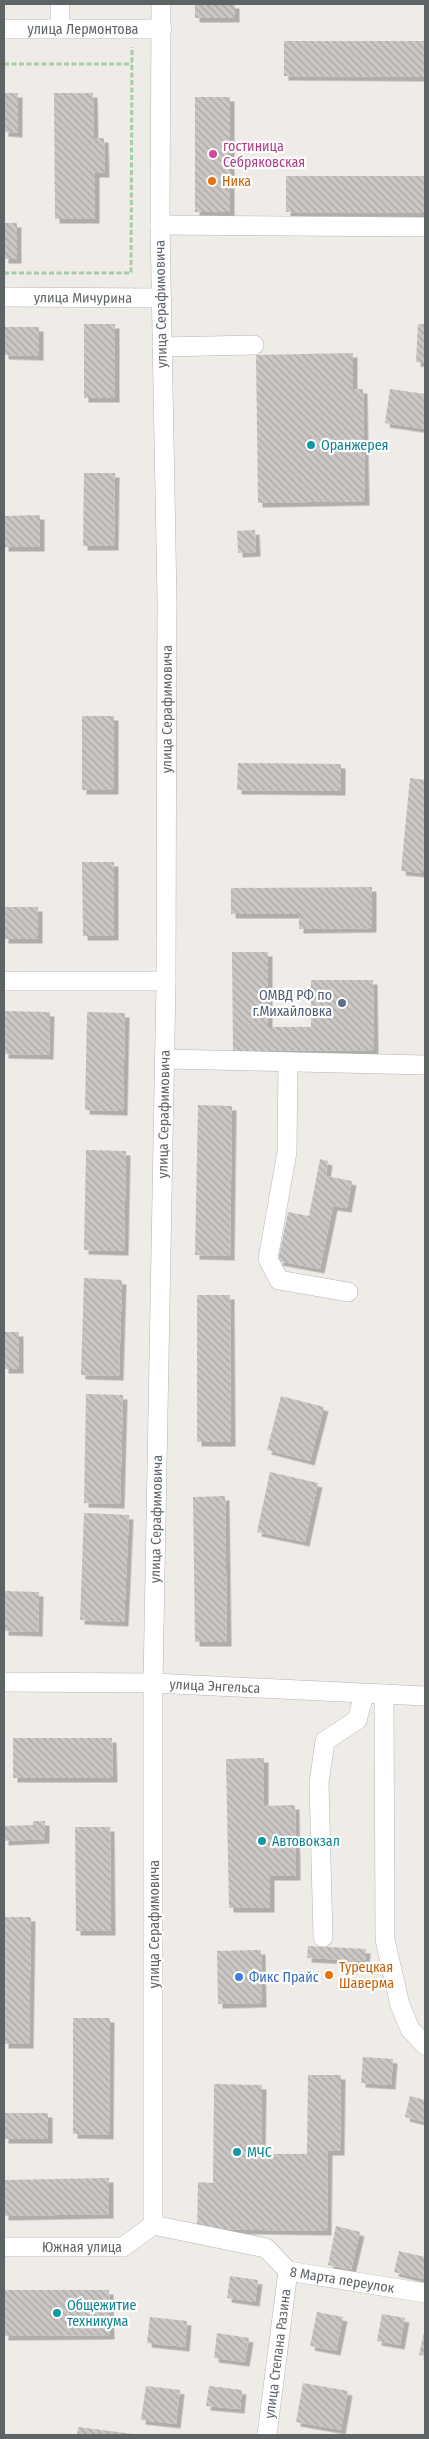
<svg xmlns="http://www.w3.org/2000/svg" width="429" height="2439" viewBox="0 0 429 2439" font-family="'Fira Sans Condensed',sans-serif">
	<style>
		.building { fill: url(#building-back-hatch); filter: url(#shadow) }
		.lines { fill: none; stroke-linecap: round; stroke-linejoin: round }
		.minor-casing { stroke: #b2b5b8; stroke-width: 20 }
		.path { stroke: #a2cea6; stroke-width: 3; stroke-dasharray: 5 2.5; stroke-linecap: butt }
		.minor { stroke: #fff; stroke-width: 19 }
		.hotel-dot { fill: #d1479c; stroke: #fff; stroke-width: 2 }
		.food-dot { fill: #e8710a; stroke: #fff; stroke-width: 2 }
		.culture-dot { fill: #0f9aa8; stroke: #fff; stroke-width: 2 }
		.service-dot { fill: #5c6f8a; stroke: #fff; stroke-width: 2 }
		.shop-dot { fill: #3f7fe0; stroke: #fff; stroke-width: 2 }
		.labels { text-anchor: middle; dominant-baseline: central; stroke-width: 4.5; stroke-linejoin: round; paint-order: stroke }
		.street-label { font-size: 14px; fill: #5e6366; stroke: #fff }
		.hotel-label { font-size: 14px; fill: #b23c85; stroke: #fff; text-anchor: start }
		.food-label { font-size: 14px; fill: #c56008; stroke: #fff; text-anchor: start }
		.culture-label { font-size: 14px; fill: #0d838f; stroke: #fff; text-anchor: start }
		.service-label { font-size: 14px; fill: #4e5e75; stroke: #fff; text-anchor: end }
		.shop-label { font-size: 14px; fill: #366cbe; stroke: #fff; text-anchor: start }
	</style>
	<defs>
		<pattern id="building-back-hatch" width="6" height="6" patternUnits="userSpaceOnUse" patternTransform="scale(1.25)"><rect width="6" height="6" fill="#cbc7c4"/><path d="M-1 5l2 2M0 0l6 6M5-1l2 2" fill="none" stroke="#a8a5a3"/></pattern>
		<filter id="shadow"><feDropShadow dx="4.5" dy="4.5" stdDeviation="0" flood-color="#0004"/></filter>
	</defs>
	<rect width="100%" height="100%" fill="#efece7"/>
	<path class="building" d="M195,4H235V18H195Z
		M284,41H425V77L284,76Z
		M4,93H18V133L4,132Z
		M54,93H93L94,138H104L105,173H95V219H55Z
		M195,97H230V212H195Z
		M286,176H425V213L286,212Z
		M4,223H17V259H4Z
		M84,324H115V398H84Z
		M418,324H425V363L416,362Z
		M4,327H39V356L4,355Z
		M353,353V389H363L365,501L258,503L256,355Z
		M390,389L425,394V429L385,423Z
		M84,473H115L114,546H83Z
		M40,515V547H4V516Z
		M255,530L256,552L238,553L237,531Z
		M82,716H114V790H82Z
		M238,763L341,764V791L237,790Z
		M410,778L425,780L423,873L401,871Z
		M82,862H114V936H83Z
		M372,887V928L299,929V914H231V888Z
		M4,907H38V939H4Z
		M232,952H268V1027H311V980H373L374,1050L233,1051Z
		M4,1011L50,1012L49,1055L4,1054Z
		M87,1012L125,1013L123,1111L85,1110Z
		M198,1105L232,1106L230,1256L195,1255Z
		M86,1150L126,1151L124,1251L84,1250Z
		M320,1159L328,1161L326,1176L352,1181L347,1208L333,1206L320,1269L278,1261L288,1212L309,1216Z
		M84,1278L122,1280L119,1376L81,1375Z
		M197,1295H230L231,1442H197Z
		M4,1332H19V1369H4Z
		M86,1394L123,1395L120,1504L84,1503Z
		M281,1396L324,1407L310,1461L267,1450Z
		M270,1472L318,1483L305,1542L257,1532Z
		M225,1496L227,1642H195L193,1497Z
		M84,1513L129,1515L124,1622L80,1620Z
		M4,1591L39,1592L38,1632L4,1631Z
		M13,1738H112L113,1778H13Z
		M264,1758V1806L295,1805L296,1876H270V1908H229L226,1759Z
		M33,1821H45V1839L4,1841V1826L33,1825Z
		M75,1827H110L111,1931H76Z
		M4,1917H31L29,2044H4Z
		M308,1946L366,1949L365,1961L307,1958Z
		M261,1950L262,2003L218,2004L217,1951Z
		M73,2018H110L109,2135L73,2134Z
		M363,2057L393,2059L391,2085L361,2083Z
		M308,2075H341L340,2151H328L327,2231L197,2229L198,2182L213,2183L214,2084L262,2085L261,2154H307Z
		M410,2096L425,2100V2122L405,2117Z
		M4,2113H48V2139H4Z
		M109,2178V2214L4,2216V2180Z
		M336,2226L360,2232L351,2270L328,2265Z
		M399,2251L425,2257L423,2279L394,2272Z
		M230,2276L258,2280L255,2302L227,2298Z
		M4,2290H109L110,2335L4,2336Z
		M317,2312L343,2317L336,2351L310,2346Z
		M382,2314L405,2318L400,2345L377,2341Z
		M150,2317L187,2321L185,2347L147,2343Z
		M424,2332H425V2356L419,2355Z
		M217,2333L249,2338L245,2362L214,2358Z
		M303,2383L348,2391L341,2430L296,2422Z
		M146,2386L180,2390L176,2424L141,2420Z
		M209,2386L242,2390L240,2409L206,2406Z
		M78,2427L134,2434V2435H77Z"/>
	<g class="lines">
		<defs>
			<g id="minor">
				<path d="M60,4V29"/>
				<path id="s1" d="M4,29H162"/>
				<path d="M160,225L425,227"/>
				<path id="s2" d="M4,297L161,298"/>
				<path d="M162,347L254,345"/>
				<path d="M4,981H166"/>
				<path d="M165,1059L425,1065"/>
				<path d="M288,1062L287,1152L268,1259L279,1280L348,1292"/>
				<path id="s3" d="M4,1682L153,1683L425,1696"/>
				<path d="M384,1694L385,1940L400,2005L410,2029L425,2045"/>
				<path d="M323,1937L319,1783L325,1741L357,1720L364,1694"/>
				<path id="s4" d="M153,2225V1683L166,981L167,600L160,225L161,4"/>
				<path id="s5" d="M153,2225L266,2248L288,2271L425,2293"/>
				<path id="s6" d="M4,2247H123L153,2225"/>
				<path id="s7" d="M267,2435L288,2271"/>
			</g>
		</defs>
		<use href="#minor" class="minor-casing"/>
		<path class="path" d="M4,64H132
			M4,273H131L132,47"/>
		<use href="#minor" class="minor"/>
	</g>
	<circle class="hotel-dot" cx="213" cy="154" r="5"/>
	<g class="food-dot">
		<circle cx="212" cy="181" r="5"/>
		<circle cx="329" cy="1975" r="5"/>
	</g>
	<g class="culture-dot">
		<circle cx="311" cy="445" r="5"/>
		<circle cx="262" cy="1841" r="5"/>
		<circle cx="237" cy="2152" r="5"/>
		<circle cx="57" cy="2313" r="5"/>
	</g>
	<circle class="service-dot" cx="342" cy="1003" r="5"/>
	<circle class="shop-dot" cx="239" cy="1977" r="5"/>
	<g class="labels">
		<g class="street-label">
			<text stroke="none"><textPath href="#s1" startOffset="79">улица Лермонтова</textPath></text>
			<text stroke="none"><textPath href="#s2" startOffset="79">улица Мичурина</textPath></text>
			<text transform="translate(161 304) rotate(-91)">улица Серафимовича</text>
			<text stroke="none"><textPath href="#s4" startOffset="1516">улица Серафимовича</textPath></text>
			<text stroke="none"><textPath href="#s4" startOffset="1111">улица Серафимовича</textPath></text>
			<text stroke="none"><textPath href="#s4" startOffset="706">улица Серафимовича</textPath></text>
			<text stroke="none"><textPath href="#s3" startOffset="211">улица Энгельса</textPath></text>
			<text transform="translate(154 1924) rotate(-90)">улица Серафимовича</text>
			<text stroke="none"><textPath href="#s6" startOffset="78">Южная улица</textPath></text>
			<text stroke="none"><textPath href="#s5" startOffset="202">8 Марта переулок</textPath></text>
			<text stroke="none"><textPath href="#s7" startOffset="82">улица Степана Разина</textPath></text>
		</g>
		<g class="hotel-label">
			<text x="223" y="146">гостиница<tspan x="223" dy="16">Себряковская</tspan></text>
		</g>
		<g class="food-label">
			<text x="222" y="181">Ника</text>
			<text x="339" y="1967">Турецкая<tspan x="339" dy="16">Шаверма</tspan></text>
		</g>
		<g class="culture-label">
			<text x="321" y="445">Оранжерея</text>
			<text x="272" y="1841">Автовокзал</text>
			<text x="247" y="2152">МЧС</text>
			<text x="67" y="2305">Общежитие<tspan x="67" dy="16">техникума</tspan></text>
		</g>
		<g class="service-label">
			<text x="332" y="995">ОМВД РФ по<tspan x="332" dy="16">г.Михайловка</tspan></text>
		</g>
		<g class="shop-label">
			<text x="249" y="1977">Фикс Прайс</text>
		</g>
	</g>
	<rect width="429" height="2439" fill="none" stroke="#5e6366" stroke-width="10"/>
</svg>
